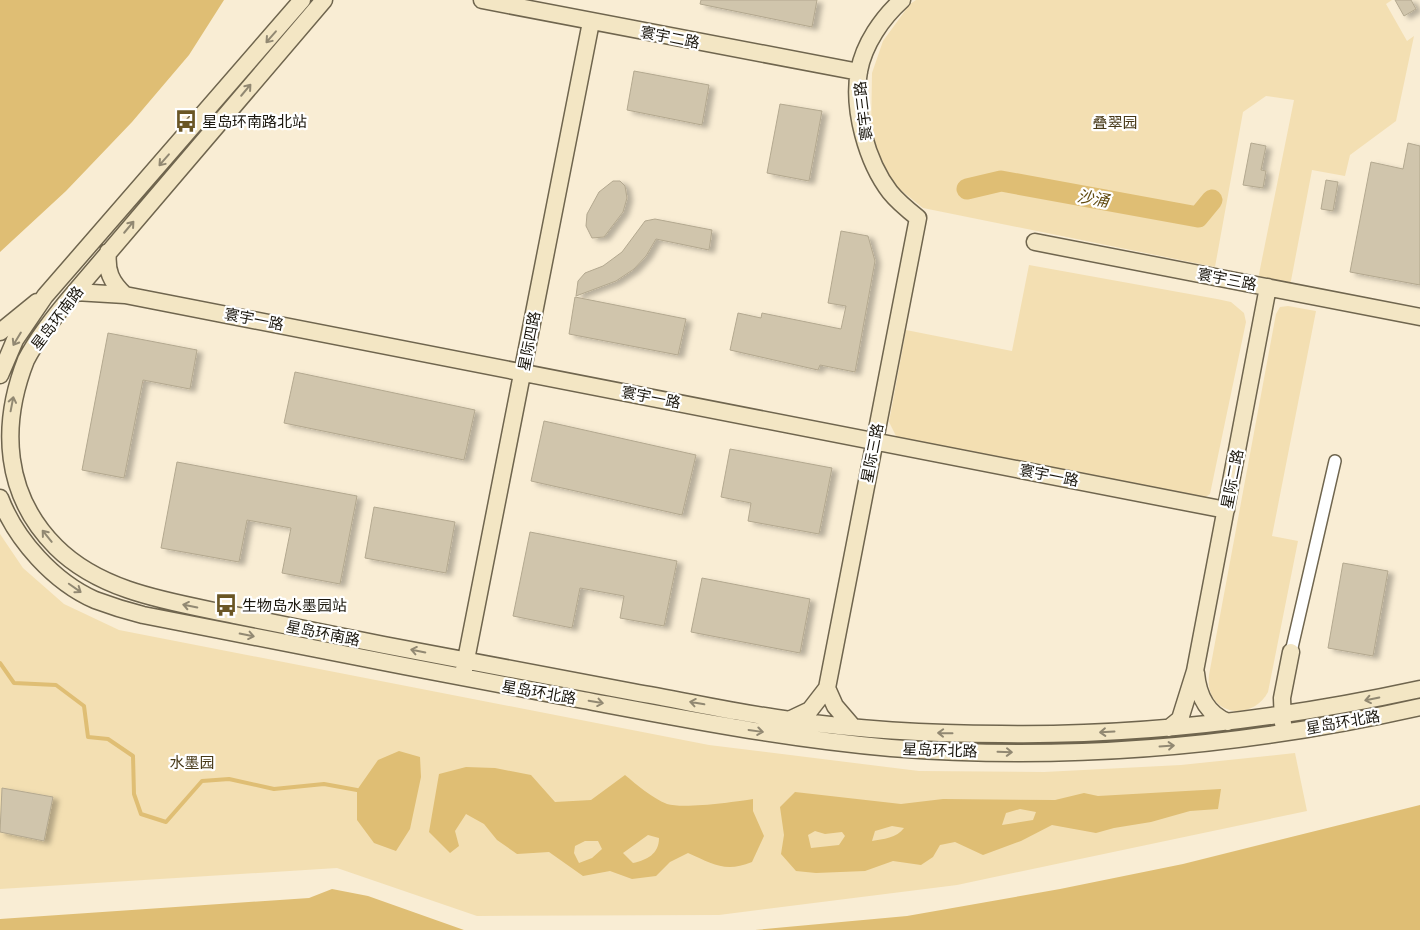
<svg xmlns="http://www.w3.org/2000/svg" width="1420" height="930" viewBox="0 0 1420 930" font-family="'PT Sans Narrow','Noto Sans SC',sans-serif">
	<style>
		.green { fill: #f3dfb2 }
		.water { fill: #dfbe74; fill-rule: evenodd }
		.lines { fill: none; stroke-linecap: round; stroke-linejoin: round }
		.stream { stroke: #dfbe74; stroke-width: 4 }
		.river { stroke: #dfbe74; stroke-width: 21 }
		.building { fill: #d0c5ac; stroke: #b3a88f; filter: url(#shadow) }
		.street-casing { stroke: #6f654e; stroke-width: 14 }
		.secondary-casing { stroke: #6f654e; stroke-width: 19 }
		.street { stroke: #fff; stroke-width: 11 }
		.secondary { stroke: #f3e6c4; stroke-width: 16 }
		.oneway { stroke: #918872 }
		.labels { text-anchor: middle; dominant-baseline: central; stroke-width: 4.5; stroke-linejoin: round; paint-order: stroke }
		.street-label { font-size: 15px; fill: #1a160d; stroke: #fff }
		.poi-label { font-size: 15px; fill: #1a160d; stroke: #fff; text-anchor: start }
		.park-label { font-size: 15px; fill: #463817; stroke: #fff }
		.water-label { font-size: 16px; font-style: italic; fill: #624c12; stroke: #fff }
	</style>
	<defs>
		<filter id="shadow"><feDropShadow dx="5.5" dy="3" stdDeviation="2.5" flood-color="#0004"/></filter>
	</defs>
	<rect width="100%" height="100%" fill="#f9edd4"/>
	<path class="green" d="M916,0H1392L1386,4L1407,41L1414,36L1396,121L1350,155L1345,176L1312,170L1290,286L1258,279L1294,100L1266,96L1243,112L1215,267L923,208L887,179L871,134L872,73L883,41L910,4Z
		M1029,265L1217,299L1231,302L1244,313L1246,322L1210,494L1204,498L898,440L889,422L906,330L1012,351Z
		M1288,306L1316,311L1272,536L1298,541L1268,692C1252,723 1204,715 1209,675L1276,314L1280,307Z
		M0,534L23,568L64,604L119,630L709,745L919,771L1044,772L1181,765L1295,753L1307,811L957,885L719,915L477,916L337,868L0,889Z"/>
	<path class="water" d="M0,0H224L189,55L132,122L66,191L0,252Z
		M399,751L420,757L421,777L410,829L396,851L374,843L357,820V790L378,760Z
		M466,767L495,768L531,775L555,802L591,800L625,775C637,785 652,798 667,804C683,809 735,802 753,799V811L764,836L752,862C725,873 713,864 688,853L670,862L656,876L632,879L610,871L583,876L549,852L517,854L497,840L484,824L466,814L455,831L459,846L450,853L429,832L439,774ZM648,835L659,838C659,854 647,860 633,863L623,853ZM585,841H598L602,849L592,858L579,863L574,853L575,846Z
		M1221,789L1218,809L1190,811L1151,822L1114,828L1096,833L1052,825L1021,841L983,855L955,842L940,845L933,857L921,865L893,861L865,871L816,873L796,871L781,854L784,835L780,807L795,792L901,804L943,799L1055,800L1084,793L1098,796ZM1020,809L1036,812L1033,820L1002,825L1006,813ZM892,826L904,828C897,838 883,839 872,841L875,831ZM815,831L825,834L842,832L845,836L839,845L811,848L808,835Z
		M1420,805V930H755L907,916L1060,889L1183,864Z
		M332,889L368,896L464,930H0V919L309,898Z"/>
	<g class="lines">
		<path class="stream" d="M0,663L14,683L56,685L84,706L88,737L108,739L133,756L134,794L141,814L166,822L202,781L229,779L274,789L324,784L357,790"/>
		<path class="river" d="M967,189L1001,181L1198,217L1212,200"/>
	</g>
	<path class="building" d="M701,0H817L812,27L700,4Z
		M1395,0H1411L1416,9L1404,16Z
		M634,71L709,85L702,125L627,110Z
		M780,104L822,111L809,181L767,173Z
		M1251,143L1266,146L1261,170L1266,171L1263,188L1243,185Z
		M1408,143L1420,146V285L1350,272L1371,162L1403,169Z
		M1326,180L1338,182L1333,211L1321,209Z
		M613,181H620L625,186L627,198L623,212L604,237L592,238L586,226L587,214L599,192Z
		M655,219L712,230L709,250L656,239L646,256L634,269L616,281L576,296L578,281L585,273L603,266L622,252L645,221Z
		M841,231L868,236L875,261L855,372L820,365L818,370L730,350L738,313L761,318L762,313L841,329L846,306L828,303Z
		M575,297L686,319L678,355L569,334Z
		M108,333L197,350L190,389L143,380L124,478L82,470Z
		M295,372L475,410L464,460L284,423Z
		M544,421L696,455L682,515L531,481Z
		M730,449L832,468L819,534L748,521L751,503L721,497Z
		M177,462L357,496L340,584L282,573L291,528L247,520L239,562L161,548Z
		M374,507L455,522L446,573L365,558Z
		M530,532L677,561L664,626L620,618L624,596L580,588L572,628L513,616Z
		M1343,563L1388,571L1373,656L1328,648Z
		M702,578L810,599L800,653L691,632Z
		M2,788L53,797L44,841L0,832Z"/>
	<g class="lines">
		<defs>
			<path id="street" d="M1291,652L1335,461"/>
			<path id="secondary" d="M324,0L75,292C57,313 39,335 26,360C0,426 4,495 56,547C102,593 173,602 234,615C284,625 334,635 384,645C466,661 549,676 633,692C685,701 738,713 790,720C860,730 931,734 1001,734C1142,736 1282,719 1420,689
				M482,0L859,72
				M1035,242L1420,317
				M108,252C106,271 111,282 125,295
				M75,292L125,295L1226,510
				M0,332L37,302
				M0,375L15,340L45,296L302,0
				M0,498C16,540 54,582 95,600C111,606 127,611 143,615C290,643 436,673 583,700C685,719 787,739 891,748C1068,762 1247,746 1420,707
				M464,670L591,22
				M1196,673C1198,695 1207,714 1228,722
				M827,688L835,706L853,727
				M791,719L810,710L827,688L918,218C908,210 898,202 890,192C867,162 852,109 859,71C864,44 882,18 902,0
				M1283,724L1282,698L1291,652
				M1169,728L1180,719L1195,671L1268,287"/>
		</defs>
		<use href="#street" class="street-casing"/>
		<use href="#secondary" class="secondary-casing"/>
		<use href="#street" class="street"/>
		<use href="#secondary" class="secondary"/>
	</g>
	<defs><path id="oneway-shaft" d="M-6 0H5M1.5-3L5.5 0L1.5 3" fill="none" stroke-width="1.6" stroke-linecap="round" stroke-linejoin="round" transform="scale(1.25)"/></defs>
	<g class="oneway">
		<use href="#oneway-shaft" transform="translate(271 37) rotate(131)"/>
		<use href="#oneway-shaft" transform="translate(246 90) rotate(-50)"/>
		<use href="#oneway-shaft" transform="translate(164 160) rotate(131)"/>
		<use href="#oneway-shaft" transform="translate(129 227) rotate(-50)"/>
		<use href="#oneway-shaft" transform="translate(17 339) rotate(121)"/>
		<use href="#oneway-shaft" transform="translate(12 404) rotate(-79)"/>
		<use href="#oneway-shaft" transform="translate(47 536) rotate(-129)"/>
		<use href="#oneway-shaft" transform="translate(75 588) rotate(35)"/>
		<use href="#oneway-shaft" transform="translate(190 606) rotate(-168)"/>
		<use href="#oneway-shaft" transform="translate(247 635) rotate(11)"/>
		<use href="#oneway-shaft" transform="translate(418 651) rotate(-169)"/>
		<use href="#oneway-shaft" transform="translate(1372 699) rotate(168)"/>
		<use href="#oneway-shaft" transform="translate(596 702) rotate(10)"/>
		<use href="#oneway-shaft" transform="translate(697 703) rotate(-170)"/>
		<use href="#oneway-shaft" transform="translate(756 731) rotate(8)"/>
		<use href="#oneway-shaft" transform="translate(1107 732) rotate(177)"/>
		<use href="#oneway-shaft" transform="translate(945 733) rotate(-179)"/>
		<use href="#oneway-shaft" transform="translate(1167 746) rotate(-4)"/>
		<use href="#oneway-shaft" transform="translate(1005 752) rotate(2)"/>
	</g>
	<defs>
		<symbol id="bus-bare" viewBox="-9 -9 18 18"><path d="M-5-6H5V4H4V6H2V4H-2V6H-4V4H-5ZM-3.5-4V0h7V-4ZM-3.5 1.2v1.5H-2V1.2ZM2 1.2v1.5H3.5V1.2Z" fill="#6a5625" stroke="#fff" stroke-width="2.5" paint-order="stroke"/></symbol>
	</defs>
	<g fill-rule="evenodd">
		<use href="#bus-bare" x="170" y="105" width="32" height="32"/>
		<use href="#bus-bare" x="210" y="589" width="32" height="32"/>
	</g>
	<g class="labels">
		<g class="street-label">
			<text transform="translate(670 37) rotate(11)">寰宇二路</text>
			<text transform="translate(863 111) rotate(-97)">寰宇三路</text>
			<text transform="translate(1227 279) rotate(11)">寰宇三路</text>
			<text transform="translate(57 318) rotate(-53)">星岛环南路</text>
			<text transform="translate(254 319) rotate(11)">寰宇一路</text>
			<text transform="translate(529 341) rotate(-79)">星际四路</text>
			<text transform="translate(651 397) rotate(11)">寰宇一路</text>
			<text transform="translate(872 453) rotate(-79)">星际三路</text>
			<text transform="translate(1049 475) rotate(11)">寰宇一路</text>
			<text transform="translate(1232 479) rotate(-79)">星际二路</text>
			<text transform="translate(323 633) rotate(11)">星岛环南路</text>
			<text transform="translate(539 692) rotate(10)">星岛环北路</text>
			<text transform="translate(1343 722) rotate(-10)">星岛环北路</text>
			<text transform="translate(940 750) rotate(2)">星岛环北路</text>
		</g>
		<g class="poi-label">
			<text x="202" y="121">星岛环南路北站</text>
			<text x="242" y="605">生物岛水墨园站</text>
		</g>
		<g class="park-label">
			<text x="1115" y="122">叠翠园</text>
			<text x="192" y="762">水墨园</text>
		</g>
		<g class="water-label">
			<text transform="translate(1093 198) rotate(10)">沙涌</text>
		</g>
	</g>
</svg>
